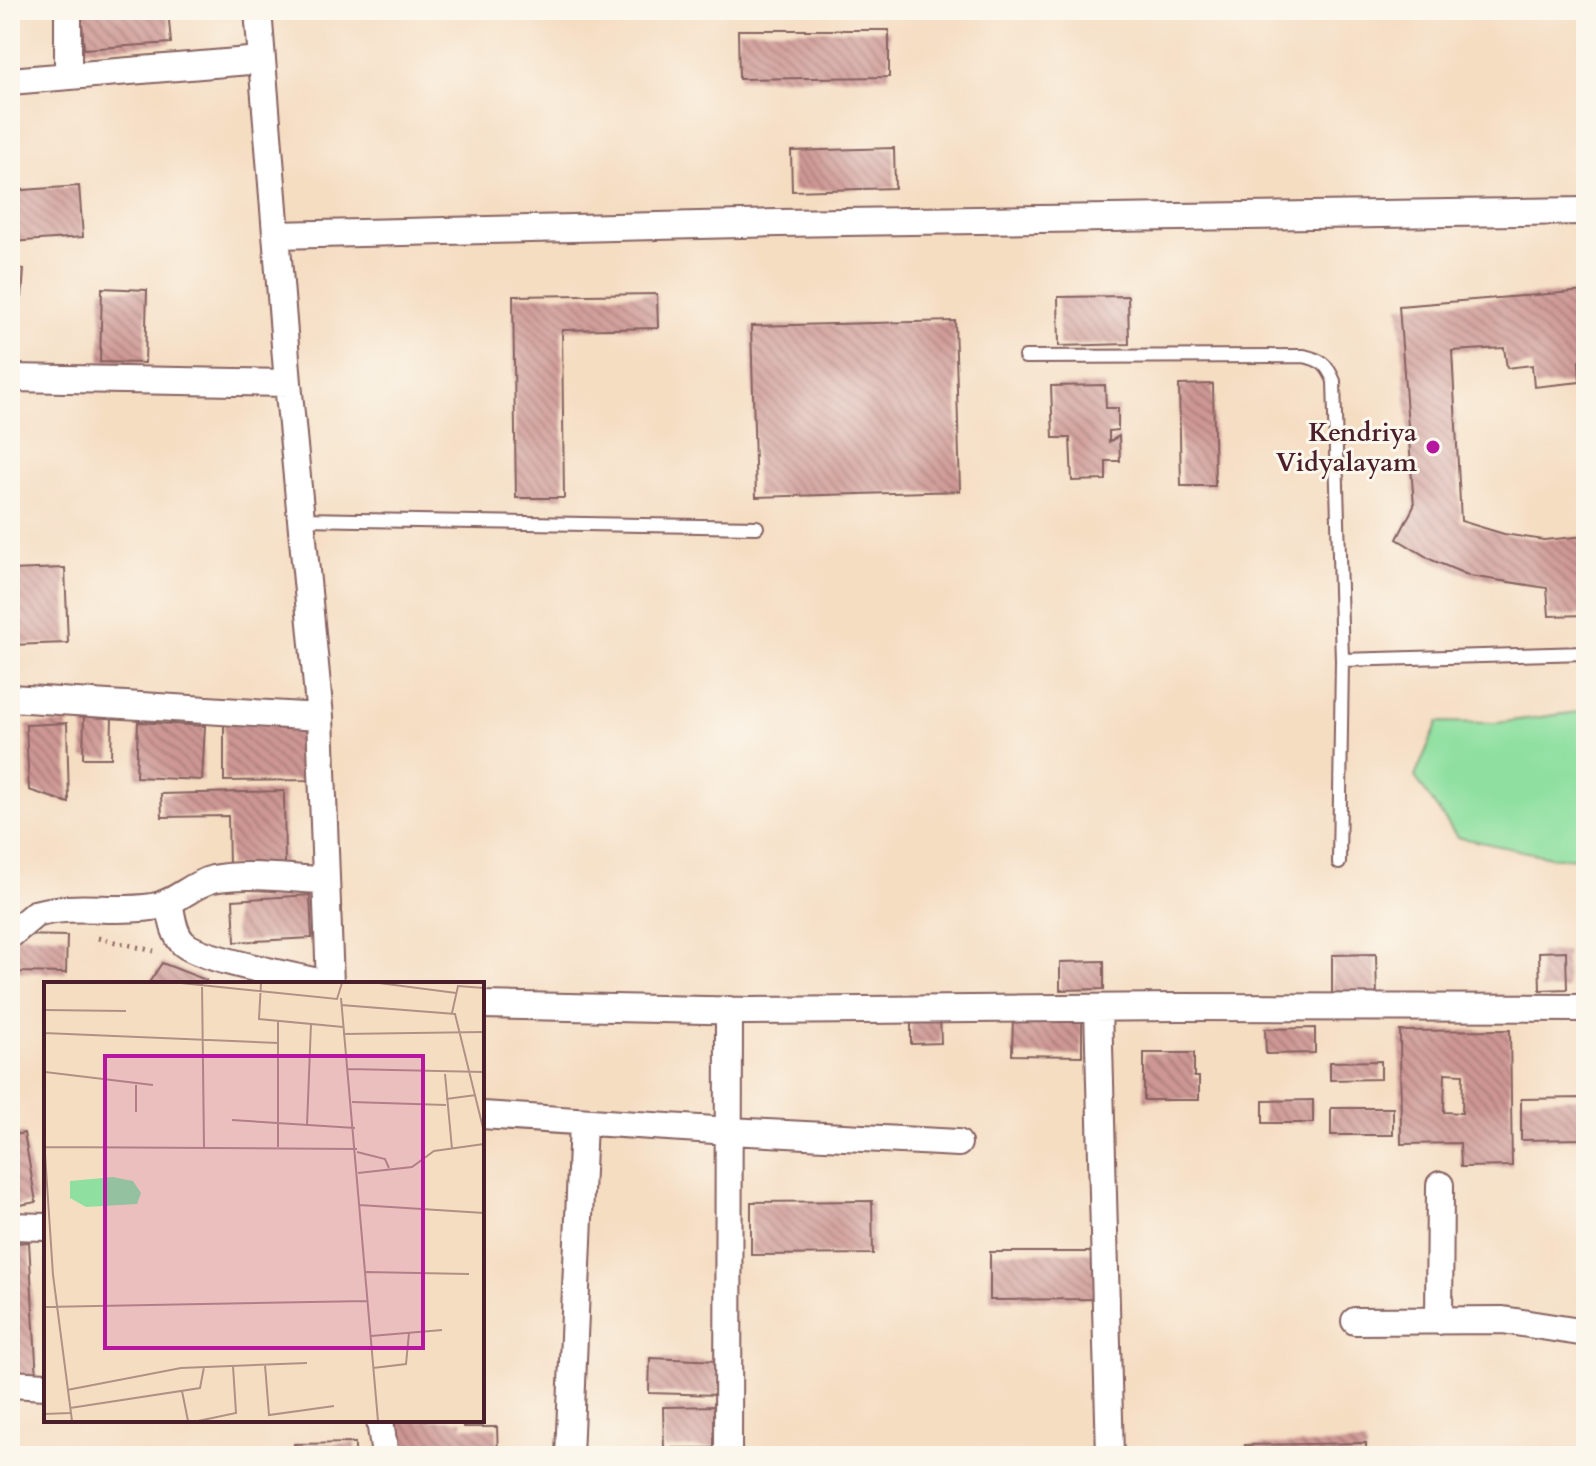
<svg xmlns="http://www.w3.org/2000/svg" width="1596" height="1466" viewBox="0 0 1596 1466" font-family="Cardo,serif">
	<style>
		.garden { fill: #8fe0a0; stroke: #6c8066; stroke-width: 2 }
		.building { fill: url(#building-back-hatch); fill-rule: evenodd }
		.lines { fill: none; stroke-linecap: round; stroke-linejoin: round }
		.lane-casing { stroke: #866260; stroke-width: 16 }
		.street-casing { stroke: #866260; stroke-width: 30 }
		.path { stroke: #866260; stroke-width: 5; stroke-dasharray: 2 6; stroke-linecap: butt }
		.lane { stroke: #fff; stroke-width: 12 }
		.street { stroke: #fff; stroke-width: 26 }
		.street-bridge-casing { stroke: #866260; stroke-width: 30; stroke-linecap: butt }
		.street-bridge { stroke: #fff; stroke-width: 26 }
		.poi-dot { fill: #b5179e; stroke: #fbf7ec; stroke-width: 3 }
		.labels { text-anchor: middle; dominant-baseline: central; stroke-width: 6; stroke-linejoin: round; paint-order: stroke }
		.poi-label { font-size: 26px; font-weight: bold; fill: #4a1f2b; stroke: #fbf7ec; text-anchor: end }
		.inset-road { fill: none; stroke: #b19186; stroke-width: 2 }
		.view { fill: #b5179e; fill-opacity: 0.15; stroke: #b5179e; stroke-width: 4 }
		.inset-edge { fill: none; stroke: #4a1f2b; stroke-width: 4 }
	</style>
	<defs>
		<pattern id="building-back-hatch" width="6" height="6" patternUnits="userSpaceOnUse" patternTransform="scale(2)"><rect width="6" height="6" fill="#ce9794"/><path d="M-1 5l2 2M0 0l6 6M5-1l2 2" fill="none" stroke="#a97b79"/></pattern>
	</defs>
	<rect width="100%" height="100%" fill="#fbf7ec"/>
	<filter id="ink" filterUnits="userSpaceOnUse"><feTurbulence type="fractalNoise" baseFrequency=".0125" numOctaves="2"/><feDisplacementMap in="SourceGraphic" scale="16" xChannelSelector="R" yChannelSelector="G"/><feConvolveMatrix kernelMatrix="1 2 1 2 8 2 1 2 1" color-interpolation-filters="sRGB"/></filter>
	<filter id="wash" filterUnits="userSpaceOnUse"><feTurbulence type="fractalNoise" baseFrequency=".006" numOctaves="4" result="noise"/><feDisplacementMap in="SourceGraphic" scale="32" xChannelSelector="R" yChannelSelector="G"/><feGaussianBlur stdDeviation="1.8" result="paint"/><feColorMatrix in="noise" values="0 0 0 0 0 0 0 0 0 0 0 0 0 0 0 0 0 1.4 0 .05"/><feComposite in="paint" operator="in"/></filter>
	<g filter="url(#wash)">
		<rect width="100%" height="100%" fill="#f5ddc2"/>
		<path class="garden" d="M1586,711V857L1555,858L1457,837L1415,777L1438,722L1496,723Z"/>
		<g id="blocks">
			<path class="building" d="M81,10H168L171,43L84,49Z
				M738,30H889V77L739,79Z
				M894,148L895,188L792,191L791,151Z
				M79,186L83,237L10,242V191Z
				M10,268L24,269L22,297H10Z
				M102,288L147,290L145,363L100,362Z
				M1586,291V360L1579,361L1580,382L1534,387L1532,365L1507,368L1504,348L1452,351L1461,521L1504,534L1544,540L1586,536V615L1549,616L1547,588L1470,576L1432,560L1397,539L1414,506L1399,306Z
				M657,294L658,328L562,330L564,498H516L513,296Z
				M1128,296L1129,344L1059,346L1058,297Z
				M955,321L960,491L756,497L751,326Z
				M1213,384L1215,486H1181L1179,385Z
				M1105,385L1106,408H1118V430L1109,431V442L1119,436L1120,461H1106V480L1072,481L1070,438H1053L1051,386Z
				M65,568L68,643L10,645V570Z
				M84,716L112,717L111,758H83Z
				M138,722L205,726L202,780L136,777Z
				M67,723L69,803L29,790L26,725Z
				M224,723H315V780L224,781Z
				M284,791L285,865L229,866L228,816L162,817L161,794Z
				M310,895L312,938L235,942L233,900Z
				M16,935L67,936L66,973L15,972Z
				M1566,951L1567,989L1540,990L1539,952Z
				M1376,954L1377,998H1332V955Z
				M1104,961V989L1060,990V962Z
				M162,963L206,980L205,984H148Z
				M940,1014L941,1043L911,1044V1015Z
				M1013,1014H1082V1056L1012,1055Z
				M1315,1028V1053L1266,1054L1265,1029Z
				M1510,1030L1512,1166L1461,1167L1460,1143L1401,1144L1400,1031ZM1445,1073L1463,1074L1462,1113L1444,1112Z
				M1144,1053H1194V1077H1199V1100H1144Z
				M1381,1061V1079L1330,1080V1062Z
				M1583,1098V1139L1521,1140V1099Z
				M1313,1100V1123H1263V1101Z
				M1331,1108H1393V1135H1331Z
				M24,1133L36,1202L10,1207V1136Z
				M872,1201L873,1254L751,1255V1202Z
				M29,1242L37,1379L10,1373V1243Z
				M990,1252H1095V1299L990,1300Z
				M650,1358L720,1361L719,1395L649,1393Z
				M723,1406V1448H664L663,1407Z
				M395,1420H463V1427H497L498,1456H396Z
				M355,1443V1456H294V1444Z
				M1366,1443V1456H1245V1445Z"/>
		</g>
	</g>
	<g filter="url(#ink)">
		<use href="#blocks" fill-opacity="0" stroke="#866260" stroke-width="2"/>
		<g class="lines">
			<defs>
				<path id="lane" d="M1025,357L1304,356C1321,360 1327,364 1334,381L1342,660L1339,863
					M301,519L757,527
					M1342,660L1586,653"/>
				<path id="street" d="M68,10V76
					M258,10L288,383L320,717L330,984
					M10,81L261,60
					M276,235L779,223L1586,211
					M10,378L288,383
					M10,698L320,717
					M169,902C172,916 173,933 183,943C198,959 301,978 328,984
					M35,914C73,903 113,913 152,907C175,904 192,884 213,879C246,872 291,879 324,880
					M482,1005L751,1011L1179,1007L1586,1008
					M1098,1008L1110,1456
					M482,1115L730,1131L958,1143
					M10,1226L46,1227
					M1355,1321L1503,1320L1586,1333
					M1439,1321L1440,1185
					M10,1384L46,1386
					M380,1420L385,1456
					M569,1456L583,1122
					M728,1456L729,1010"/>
			</defs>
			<use href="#lane" class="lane-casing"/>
			<use href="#street" class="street-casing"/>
			<path class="path" d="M98,938L154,951"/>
			<use href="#lane" class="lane"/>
			<use href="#street" class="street"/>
			<defs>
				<path id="street-bridge" d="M10,935L35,914"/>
			</defs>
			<use href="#street-bridge" class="street-bridge-casing"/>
			<use href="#street-bridge" class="street-bridge"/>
		</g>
	</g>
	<circle class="poi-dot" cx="1433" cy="447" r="8"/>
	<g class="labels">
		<g class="poi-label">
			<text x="1417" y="432">Kendriya<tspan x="1417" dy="30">Vidyalayam</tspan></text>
		</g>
	</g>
	<g transform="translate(44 982)">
		<rect width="440" height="440" fill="#f5ddc2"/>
		<path d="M69,195L89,199L97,211L93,222L42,225L26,216V199Z" fill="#8fe0a0"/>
		<path class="inset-road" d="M137,1L293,17L298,1M158,1L160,165M217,1L215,37L299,45M335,1L412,11M297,16L334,439M297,23L411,32L440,150M0,28L82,29M408,31L414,4L440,6M0,45V117M0,51L234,61M299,52L440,50M304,87L440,90M1,90L109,103M401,92L408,167M402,117L432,113M308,120L402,123M92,130V103M188,138L311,146M263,143L267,42M0,157L9,293L28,439M0,165L313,167M234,165V40M313,170L341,177L345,186M314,191L368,185L390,169L440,162M315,223L440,231M322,290L425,292M0,325L324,319M327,354L398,348M221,383L225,433L290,424M329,386L362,382L365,351M23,408L137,386L263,381M138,409L144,439M26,426L156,406L160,385M0,432L26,431M154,439L192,431L189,384"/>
		<path class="view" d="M61,74H379V366H61Z"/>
		<rect width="440" height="440" class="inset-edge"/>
	</g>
	<rect width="1596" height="1466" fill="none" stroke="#fbf7ec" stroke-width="40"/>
</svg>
